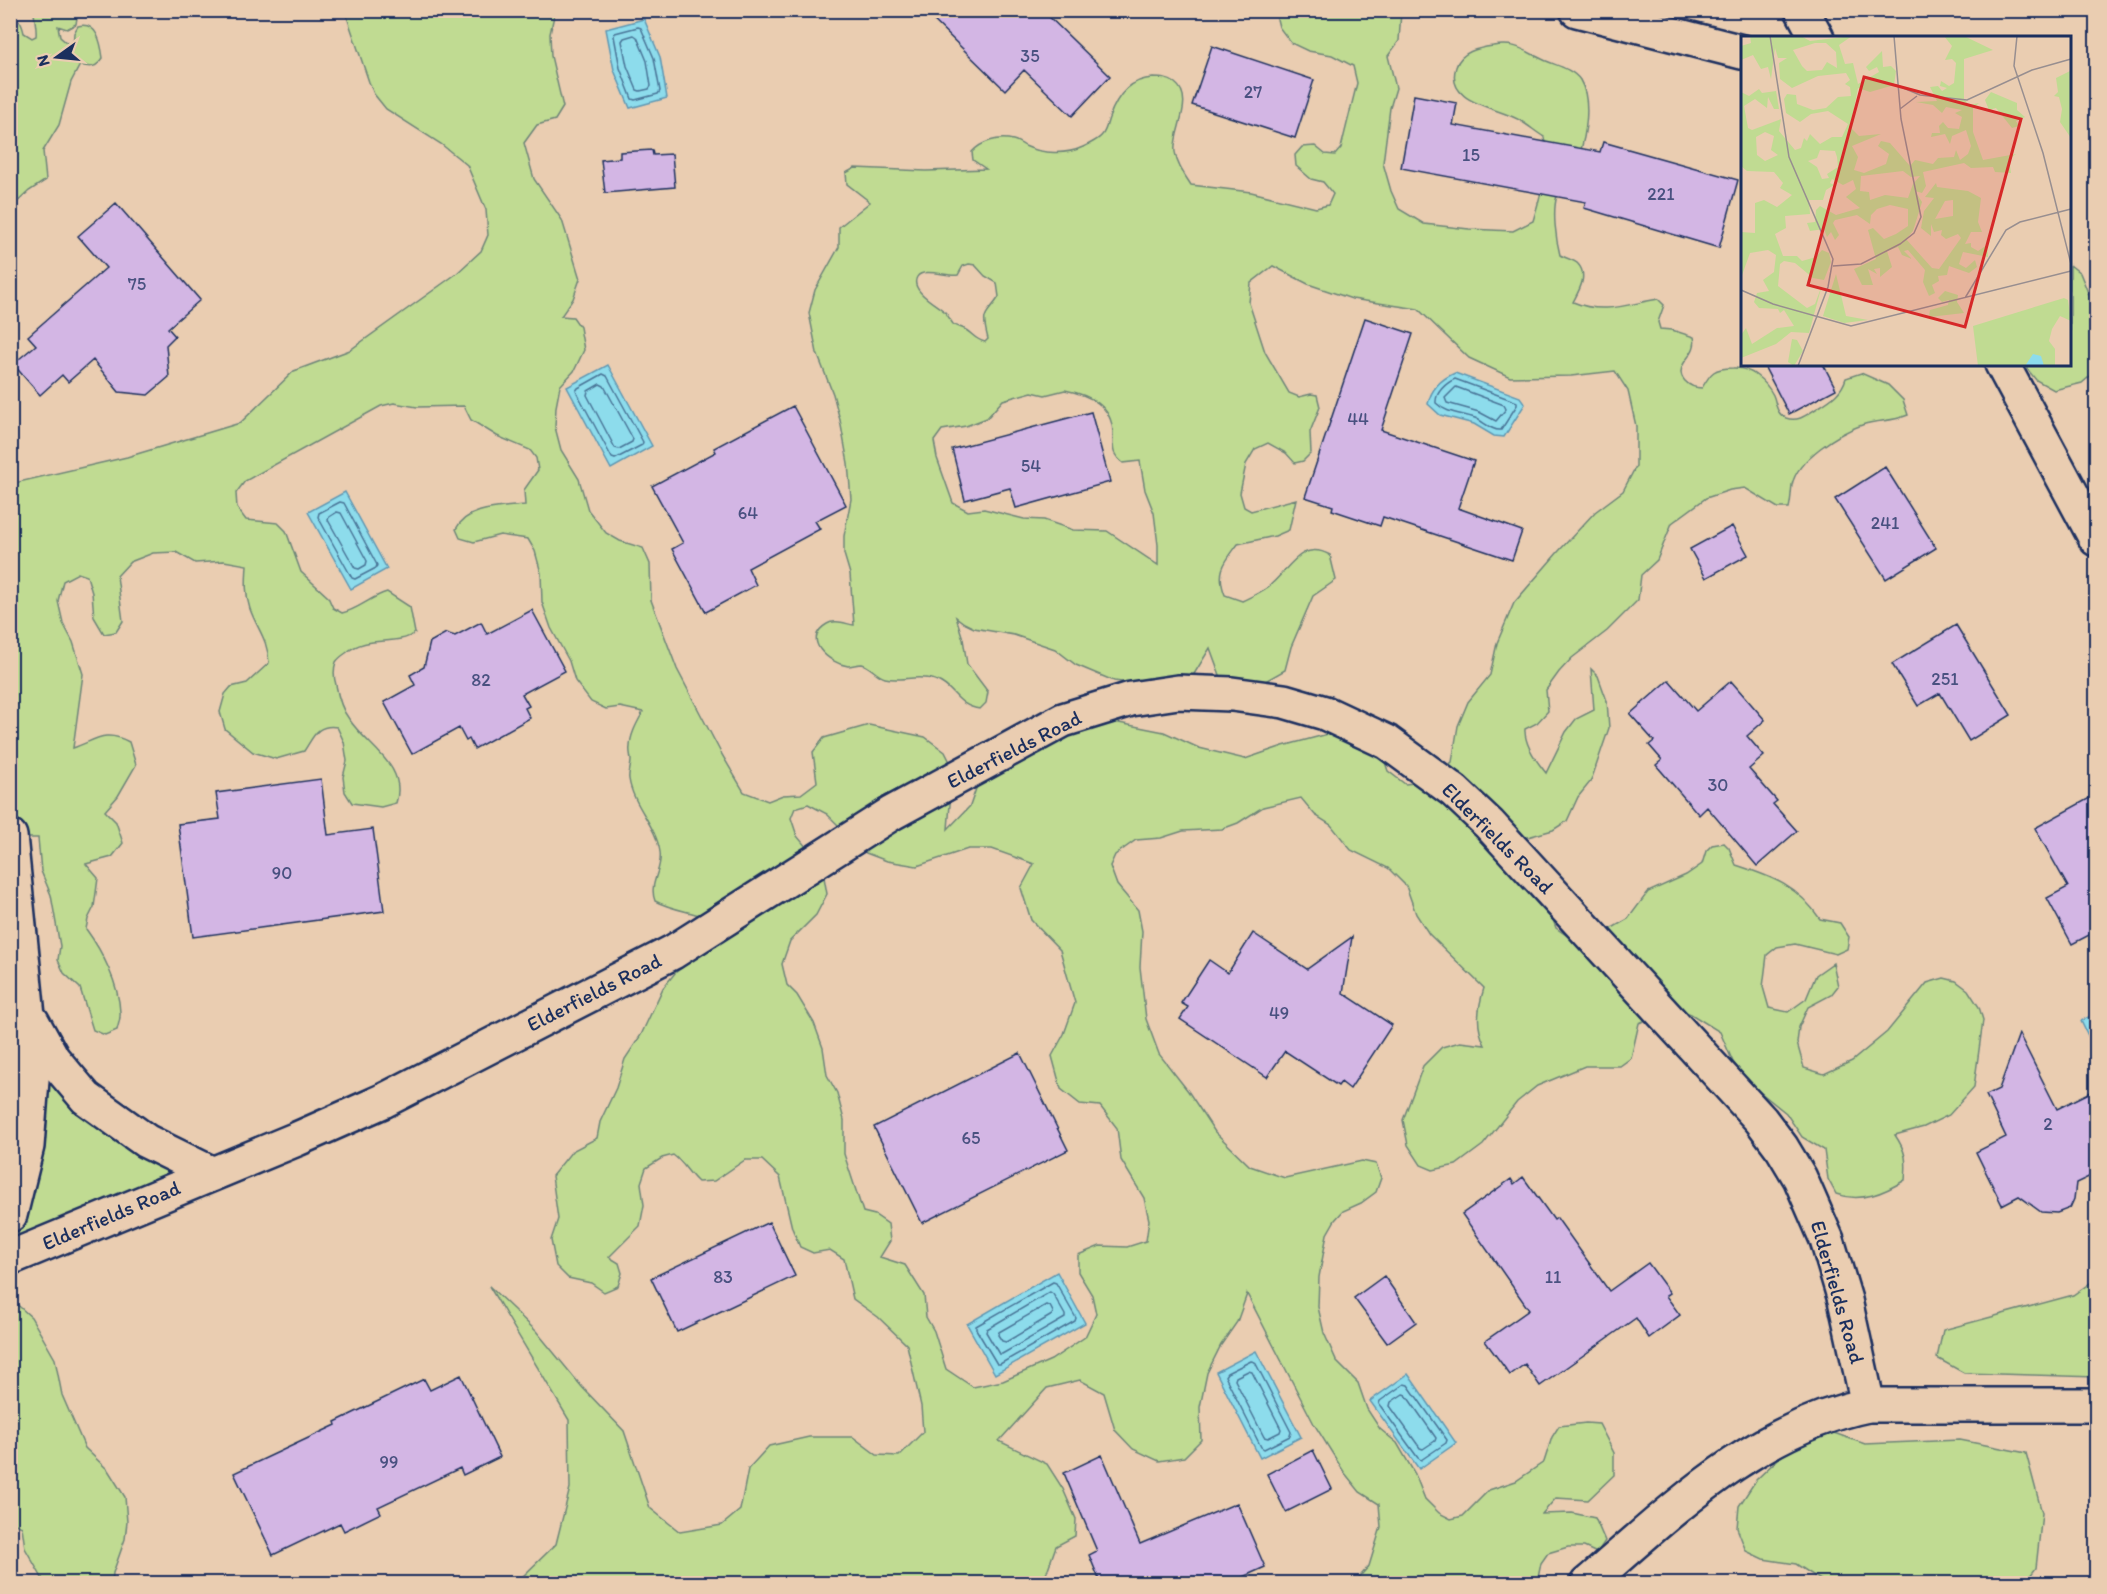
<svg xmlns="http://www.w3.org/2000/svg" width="2107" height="1594" viewBox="0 0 2107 1594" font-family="Itim,sans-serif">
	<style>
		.green { fill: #c0db92; stroke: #6e8578; stroke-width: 1.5; fill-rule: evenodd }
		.water { fill: #8ddcec; stroke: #5f97b3; stroke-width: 1.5 }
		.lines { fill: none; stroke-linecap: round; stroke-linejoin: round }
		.shore { stroke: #497497; stroke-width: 1.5 }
		.building { fill: #d3b6e4; stroke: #1b2f5e; stroke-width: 1.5 }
		.street-casing { stroke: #1b2f5e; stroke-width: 38 }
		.secondary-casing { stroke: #1b2f5e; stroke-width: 38 }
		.street { stroke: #eacdb1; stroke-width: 33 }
		.secondary { stroke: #eacdb1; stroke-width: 33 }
		.labels { text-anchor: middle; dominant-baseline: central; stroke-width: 4.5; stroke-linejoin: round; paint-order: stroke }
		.number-label { font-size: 18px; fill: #495180 }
		.street-label { font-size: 21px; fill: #1b2f5e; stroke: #eacdb1 }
		.inset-road { fill: none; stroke: #978e90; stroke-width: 1.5 }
		.view { fill: #d62828; fill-opacity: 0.15; stroke: #d62828; stroke-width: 3 }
		.inset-edge { fill: none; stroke: #1b2f5e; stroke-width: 3 }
	</style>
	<rect width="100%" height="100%" fill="#eacdb1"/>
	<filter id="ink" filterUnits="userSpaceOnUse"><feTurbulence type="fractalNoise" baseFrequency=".0167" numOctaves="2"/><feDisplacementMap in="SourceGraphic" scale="12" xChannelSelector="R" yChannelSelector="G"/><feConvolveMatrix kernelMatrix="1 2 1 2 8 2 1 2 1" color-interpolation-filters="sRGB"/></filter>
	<g filter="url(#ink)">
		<path class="green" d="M34,11H78L76,24L67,29L58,26L60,37L73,48L74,33L78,26C97,21 101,43 103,58C96,68 91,68 80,65L71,82L59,125L43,151L46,180L29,191L11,208V15C20,19 22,24 24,33L32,38L36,36C37,27 34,19 34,11Z
			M345,11H555L550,34L551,56L563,107L555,120L537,125L524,143L534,179L562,220L580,279L573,299L561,316L573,317L580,327L584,350L574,371L560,386L556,407L555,427L561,450L579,479L588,510L606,533L620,541L643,548L650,564L651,600L677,669L721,753L744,792L768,801L783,795L801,794L817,782L813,752L824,738L869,725L925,737L945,752L953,768L948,829L970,806L990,748L1109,721L1164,732L1199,748L1245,759L1283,746L1328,734L1365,732L1383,756L1388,771L1405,784L1425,782L1452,762L1458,726L1468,702L1490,675L1497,643L1514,603L1558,552L1595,512L1623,491L1636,466V426L1628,391L1615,371L1571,376L1510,377L1469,358L1418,309L1352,299L1308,284L1273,266L1251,283L1249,303L1265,352L1289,393L1299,397L1311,394L1317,395L1320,407L1310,432L1311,453L1303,461L1295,463L1286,453L1268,443L1255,449L1246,464L1240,493L1244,507L1251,511L1296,499L1289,530L1275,536L1238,544C1224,563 1216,571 1225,595L1242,601C1250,597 1260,593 1268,587C1288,572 1300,538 1330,555L1336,580L1313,596L1291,647L1285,670L1260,684L1227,683L1220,675L1210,648L1191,679L1145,685L1114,681L1076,665L1055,649L1014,635L974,628L964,623L956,617L963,639L967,664L988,692L986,703L980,709C956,706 955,687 935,680C918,674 900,682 885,678C877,676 870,666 862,664C857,664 852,666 848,666C828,663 801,639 827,624C835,619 846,624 854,625L850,574L844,554V536L851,499L848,463L840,420L833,394L817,353L809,313L815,290L839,247V227L870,202L847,184L846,173L855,168L926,171L986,169L973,160L972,152C981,142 998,136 1013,140C1017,141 1022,144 1025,146C1042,154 1066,155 1083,147C1088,145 1099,139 1102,135C1106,131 1107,123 1109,118C1116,98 1129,79 1153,78C1161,78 1168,78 1175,83C1196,99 1172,132 1175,152C1177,165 1184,174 1191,185L1251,192L1316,208L1328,205L1333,194L1323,182L1311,179L1296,166L1295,155L1302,147L1315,146L1325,154L1335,155L1341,148L1357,83L1353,66L1332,55L1308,51L1291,43L1279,27L1275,11H1401L1399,41L1388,56L1396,88L1390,108L1383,163L1391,191L1399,209L1424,224L1469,229L1513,231L1533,221C1541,194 1550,165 1544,137C1536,132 1529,126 1521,121C1499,107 1444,104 1456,67C1461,51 1479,48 1493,46C1517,42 1524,51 1544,60C1555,65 1573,69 1580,80C1592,100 1586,135 1579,156C1574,170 1561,182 1557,196C1552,211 1556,240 1560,255C1565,258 1575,260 1578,264C1589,276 1578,292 1573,302C1603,315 1628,304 1658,299L1664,305L1658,322L1660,329L1672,330L1694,337C1697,348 1689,355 1684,363C1675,377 1689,388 1702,388C1711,372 1714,368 1733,368C1750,367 1765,380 1773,395C1777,404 1775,413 1786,418C1799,423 1809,413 1819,407C1832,399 1842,392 1846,378L1861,373L1888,385L1903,400L1908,415C1892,422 1877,420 1862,425C1839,433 1797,459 1792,485C1791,492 1791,500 1789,508H1778L1745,488L1730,490L1706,498L1672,523L1657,560L1641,575L1638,600L1607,631L1572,658L1559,672L1546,690L1548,711L1537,723L1525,729C1524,744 1537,762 1546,773L1566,732L1576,719L1594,710L1591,669L1598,676L1607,701L1609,728L1591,781L1578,797L1567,821L1553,830L1524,838L1556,928L1569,937H1584L1614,927L1628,919L1648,892L1686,875L1702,864L1706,851L1712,845L1724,843L1729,848L1736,865C1773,877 1798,886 1820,919L1840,923L1849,937L1847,949L1836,954L1795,944L1777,947L1767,955L1763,987L1769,1008L1788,1012L1806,999L1816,975L1833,963L1838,986L1831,995L1808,1007L1799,1027L1797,1043L1804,1068L1824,1074L1852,1061L1887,1032L1927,983L1944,978L1956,981L1968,990L1979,1007L1983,1020L1974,1087L1949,1115L1924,1127L1895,1135C1906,1151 1907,1160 1905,1180C1884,1193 1861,1203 1836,1194L1828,1179L1824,1150L1802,1137L1786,1113L1750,1084L1733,1062L1720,1032L1691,1014L1674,1008L1639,1023L1631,1058L1620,1066H1585L1537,1086L1517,1102L1483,1145L1456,1165L1433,1170L1421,1165L1408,1145L1403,1120L1423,1066L1442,1047L1460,1042L1485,1045C1475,1026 1478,1008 1484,988L1429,934L1416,914L1406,886L1388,868L1351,850L1331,825L1315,815L1301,798L1263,807L1238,823L1222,829L1183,831L1161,838L1136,840L1115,855L1110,866L1117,885L1138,910L1142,931L1140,967L1146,1019L1159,1054L1188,1091L1215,1132L1250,1166L1285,1178L1362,1161L1376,1164L1381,1178L1376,1192L1361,1203L1343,1211L1335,1220L1327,1234L1319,1277L1318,1307L1324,1333L1337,1362L1358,1383L1367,1409L1380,1429L1397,1443L1415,1474L1425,1499L1439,1513L1451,1519L1463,1516L1489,1490L1516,1481L1544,1462L1552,1437L1559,1426L1586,1423L1599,1424L1614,1453V1475L1588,1500L1556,1498L1542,1514L1572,1513L1595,1518L1605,1541L1597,1553L1584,1547H1568L1548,1553L1541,1563L1537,1583H1354L1369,1566L1381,1527L1379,1504L1360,1492L1344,1472L1314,1424L1247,1294L1237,1322L1221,1345L1207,1373L1200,1407L1201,1440L1184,1457L1159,1461L1133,1449L1115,1430L1104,1393L1080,1380L1047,1388L999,1441L1047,1464L1063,1489L1076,1519L1075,1536L1056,1546L1043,1583H506L520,1579L556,1544L570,1488L569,1420L489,1286L536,1331L582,1387L624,1431L650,1508L680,1532L722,1525L740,1510L748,1469L769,1446L809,1437H853L877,1455L899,1456L923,1432L921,1406L907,1345L878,1317L853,1299L844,1259L830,1250L813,1253L800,1247L792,1228L780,1177L762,1160H745L714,1181L698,1182C688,1173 684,1163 673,1155L662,1158L646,1168L641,1183L644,1205L640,1226L609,1257L619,1263L622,1273L618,1286L604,1292L591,1283L568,1278L556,1266L551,1240L558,1219L552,1176L572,1151L597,1138L600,1122L616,1088L625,1059L641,1035L663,988L675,973L698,955L703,916C687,911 670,909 655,901C648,883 663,870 660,852C656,825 633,806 629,779C628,774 631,767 631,761C631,756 629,752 630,747C630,735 637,723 643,712L620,707L606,709L591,702L575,681L569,661L551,628L542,602L541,573L535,551L528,539L500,535L474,542L460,538L456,529C468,506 503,508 525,505L524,490L538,470L536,458L530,450L497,436L471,420L464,406L417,407L394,403L381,406L245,481L236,493L237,508L246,520L278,523L286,531L301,572L328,597L333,608L342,613C359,609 370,597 387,592L410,607L415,633C396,647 367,634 346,653C343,655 338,659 336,662C333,670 334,678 336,685C338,696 342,710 349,719C366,746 408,765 396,803L381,807L352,803L345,792L343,777L347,761L344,742L337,727C317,724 314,736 304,751L276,759L253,752L225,729L220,712L225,694L231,687L247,683L269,663C268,639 257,629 250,609C245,594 246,581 247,565L224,561L195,563L176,552L153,553L130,562L117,576L123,621L116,632L104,634L94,617L92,593L87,576L78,573L63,581L58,601L63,623L73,642L83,674L73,748C96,740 105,729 129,742L136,765L118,796L105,811L116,822L123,843L112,857L86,864L98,878L94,907L88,919L86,929C102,951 119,984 120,1012C121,1018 118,1025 117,1030L105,1035L93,1030L80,988L64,973L58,960L60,946L51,895L41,871L38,838H24L15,824L11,801L10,484L127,457L240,423L294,371L350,350L456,274L481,251L488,235L486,210L467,165L441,144L386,109L374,94L369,82ZM969,264L975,265L985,276L997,283L999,297C985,318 981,311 988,339L985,342C974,339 974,335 966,330C962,327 957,327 953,324C950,320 948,315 945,312C938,305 909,291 917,277C923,267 948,277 958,275L963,266ZM1065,390C1089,395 1112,405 1113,433C1114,448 1110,452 1123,463L1140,461L1145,490L1154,513L1158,545V565L1107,531L1073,530L1044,520L1024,519L984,509L968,511L953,503L937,458L934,441L942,430L966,426L987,418L1003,400L1032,392L1045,395ZM808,804L827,814L866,853L887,861L917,866L968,849H992L1034,864L1021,888L1031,920L1060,950L1075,1003L1064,1034L1052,1056L1061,1089L1080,1104L1100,1106L1117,1128L1121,1160L1144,1198L1149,1220L1146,1241L1127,1247L1100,1246L1078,1255V1272L1092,1295L1096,1314L1085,1337L1051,1360L1003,1381L973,1387L946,1369L934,1331L926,1317L924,1295L905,1265L880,1257L890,1241L888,1224L875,1215L863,1212L844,1154V1120L837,1093L827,1075L823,1048L814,1023L797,995L787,985L782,964L790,941L816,915L827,894L822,866L797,836L791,818L795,808Z
			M2070,265L2080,273L2096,312V371L2082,383L2054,390L2036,380L2024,365L2070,364Z
			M53,1059L211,1173L11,1258V1215Z
			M2096,1279V1377L1964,1373L1937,1358L1943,1330L2073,1295Z
			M11,1299L31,1317L55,1359L62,1395L85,1448L108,1470L125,1497L127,1522L125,1539L113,1573L112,1583H45L25,1548L22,1527L11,1522Z
			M1831,1432L1865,1444L1960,1440L2026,1453L2042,1513L2036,1568L2024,1584L1825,1583L1796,1564L1763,1559L1746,1551L1737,1528L1739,1506L1756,1480L1801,1437Z"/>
		<path class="water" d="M644,19L660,57L667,98L630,108L614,70L606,29Z
			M608,365L652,446L611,469L567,387Z
			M1455,373L1520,397L1525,404L1504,437L1494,436L1474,424L1440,415L1428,404C1431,389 1441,379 1455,373Z
			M345,492L387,569L351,589L308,512Z
			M2096,1013V1049L2095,1050L2081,1021Z
			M1057,1272L1085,1323L995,1374L967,1324Z
			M1256,1351L1301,1437L1260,1458L1216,1372Z
			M1408,1374L1456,1443L1419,1469L1370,1401Z"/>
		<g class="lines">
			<path class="shore" d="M638,27L641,28L654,58L660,91L658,94L635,100L632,99L620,68L614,36L615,33Z
				M634,35L637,37L647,61L651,86L649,89L640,91L637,90L627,66L622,41L624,38Z
				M603,374L607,376L643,442L642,445L615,459L612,458L576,391L578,388Z
				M1455,379L1517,402V405L1501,430C1492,431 1484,422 1475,418C1461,413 1447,414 1436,403C1435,393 1446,383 1455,379Z
				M600,384L604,386L633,439L632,442L619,449L615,448L587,395L588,391Z
				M1456,387L1504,405L1506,409L1496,421L1479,412L1447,403L1445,398Z
				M340,502L344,503L377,565L376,568L355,579L352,578L318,517L319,513Z
				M337,512L341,513L367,561L366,565L359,569L355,568L328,520L329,517Z
				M1053,1282L1056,1283L1076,1318L1075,1321L1000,1364H997L976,1329V1326Z
				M1050,1292L1053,1294L1065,1315V1318L1002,1354H999L986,1332L987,1329Z
				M1046,1305L1050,1306L1053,1312L1052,1315L1006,1342L1002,1341L998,1335L999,1332Z
				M1251,1361L1255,1362L1291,1432L1290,1436L1264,1449L1261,1447L1225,1376L1227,1373Z
				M1248,1371L1252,1372L1281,1429L1280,1432L1268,1438L1264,1437L1235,1380L1236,1377Z
				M1404,1384L1408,1385L1447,1440L1446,1443L1421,1460L1418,1458L1379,1404L1380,1401Z
				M1403,1394L1406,1395L1436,1438L1435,1441L1423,1449L1420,1448L1390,1406L1391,1402Z"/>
		</g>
		<path class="building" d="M923,10H1042L1110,76L1072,116L1024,70L1005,90Z
			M1212,46L1314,80L1295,138L1192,105Z
			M1414,95L1457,103L1453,125L1600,152L1603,142L1738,180L1719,248L1584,208L1586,202L1401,168Z
			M652,150L653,155L672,154L675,187L605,193L601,160L620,158V152Z
			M116,203L200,300L168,328L175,336L166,345L169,377L148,395L119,392L93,360L68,382L62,375L40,395L13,364L36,345L28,336L106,268L78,236Z
			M1365,318L1413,334L1381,430L1474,461L1458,508L1522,531L1512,560L1383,517L1380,526L1332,510L1333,506L1305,497Z
			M1763,364H1823L1836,389L1789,414Z
			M793,406L846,505L815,521L820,529L748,568L756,585L706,612L672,549L683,543L652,486L716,452L714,448Z
			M1091,412L1110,482L1016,508L1010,488L965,500L952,449Z
			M1885,467L1936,548L1886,579L1835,499Z
			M1732,526L1748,555L1706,578L1690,549Z
			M532,610L565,671L522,694L529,706L525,708L530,718L474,749L469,739L466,741L459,728L412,754L384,702L415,685L410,675L424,667L430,642L446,633L455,636L481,622L487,634Z
			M1956,625L2011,715L1969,741L1940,693L1918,706L1892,664Z
			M1669,680L1696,711L1731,681L1765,720L1747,736L1764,756L1749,769L1777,801L1773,804L1797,831L1757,866L1707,807L1699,815L1656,765L1662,760L1649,745L1654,741L1630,714Z
			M321,779L328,835L373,829L384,911L193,937L178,824L220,819L216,793Z
			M2097,794V941L2093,933L2072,944L2047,898L2068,887L2035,828Z
			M1253,933L1307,969L1352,937L1343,993L1392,1025L1350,1089L1341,1082L1338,1086L1285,1051L1267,1077L1180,1019L1188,1007L1181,1003L1209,960L1228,973Z
			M2019,1034L2057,1109L2097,1089V1173L2076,1183L2074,1199L2070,1208L2057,1213L2041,1212L2019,1196L2002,1205L1976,1152L2006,1137L1986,1095L1999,1089Z
			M1020,1053L1068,1150L922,1223L874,1127Z
			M1523,1177L1554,1220L1557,1218L1609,1291L1648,1263L1670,1293L1666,1296L1680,1315L1649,1338L1636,1318L1540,1386L1525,1364L1510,1375L1485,1341L1529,1310L1462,1214L1511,1179L1514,1184Z
			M769,1222L795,1276L677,1332L651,1278Z
			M1384,1276L1416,1322L1387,1343L1354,1298Z
			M461,1375L500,1457L463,1475L460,1468L378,1507L381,1513L344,1531L340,1523L273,1555L234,1473L336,1425L335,1422L424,1379L430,1390Z
			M1313,1450L1332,1489L1286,1512L1267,1474Z
			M1102,1455L1140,1544L1237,1503L1265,1567L1227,1584H1101L1089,1555L1097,1551L1064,1473Z"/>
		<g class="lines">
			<defs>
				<path id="street" d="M1577,10L1742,52
					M1802,10L1817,38
					M2002,364L2096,539
					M10,836L28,1016L32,1080L27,1146L10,1215
					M32,1021L53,1059L86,1098L146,1141L211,1173
					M10,1258L297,1139L383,1101L673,952L892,813L1063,720L1131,699L1178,692L1232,694L1284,701L1325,713L1387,742L1454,791L1489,824L1761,1120L1782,1148L1800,1178L1827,1240L1845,1300L1868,1405"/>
				<path id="secondary" d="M1587,1584C1672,1511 1755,1428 1868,1405H2096"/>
			</defs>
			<use href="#street" class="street-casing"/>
			<use href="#secondary" class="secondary-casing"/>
			<use href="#street" class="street"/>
			<use href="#secondary" class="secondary"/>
		</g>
	</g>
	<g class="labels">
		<g class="number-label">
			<text x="1030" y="56">35</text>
			<text x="1253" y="92">27</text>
			<text x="1471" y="155">15</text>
			<text x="1661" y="194">221</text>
			<text x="137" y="284">75</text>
			<text x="1358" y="419">44</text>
			<text x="1031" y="466">54</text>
			<text x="748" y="513">64</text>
			<text x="1885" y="523">241</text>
			<text x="1945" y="679">251</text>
			<text x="481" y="680">82</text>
			<text x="1718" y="785">30</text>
			<text x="282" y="873">90</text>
			<text x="1279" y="1013">49</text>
			<text x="2048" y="1124">2</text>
			<text x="971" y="1138">65</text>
			<text x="723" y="1277">83</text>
			<text x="1553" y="1277">11</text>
			<text x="389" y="1462">99</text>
		</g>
		<g class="street-label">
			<text transform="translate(1014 749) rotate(-27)">Elderfields Road</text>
			<text transform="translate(1498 838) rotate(45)">Elderfields Road</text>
			<text transform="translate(594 992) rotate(-27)">Elderfields Road</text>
			<text transform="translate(111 1215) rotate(-23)">Elderfields Road</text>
			<text transform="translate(1838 1292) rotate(74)">Elderfields Road</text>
		</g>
	</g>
	<g transform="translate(1741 36)">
		<rect width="330" height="330" fill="#eacdb1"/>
		<path d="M9,0H60L69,5L111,0L98,9L104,28L112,27L117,48L138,36L136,31L128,35L125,31L141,15L142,31L150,30L155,35L153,49L129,56L117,52L111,83V93L118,100L140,98L111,110L117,121L113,134L123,137L145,128L148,118L137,110L140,105L149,107L169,130L174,124L192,128L197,122L213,121L215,114L219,124L227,118L230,110L225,94L211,100L209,108L204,98L190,101L191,97H199L198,90L202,86L207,92L218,93L221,81L214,77L221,74L205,71L201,77L192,69L175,66L196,65L189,51L197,50L201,55L206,52L199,50L200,45L208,50L213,47L215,27L211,23L204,24L211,10L203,0H223L252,14L223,23V63L228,69L238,67L232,72V96L242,124L275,118L268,123L270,137L254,136L252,131L230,132L223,127L182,136L185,150L181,157L174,155L181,166L172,195L165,203L191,232L198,233L220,202L217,198L205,203L200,199L201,194L193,196L190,188V200L180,192L183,175L193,162L184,161L195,147L196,151L227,155L240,162L237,186L241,196H230L224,208L230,207V211L237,215L246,209L247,221L222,216L218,228L225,232L234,224L236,231L228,237L208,230L206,239L197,240L198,245L191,249L194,257L188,260L182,246L184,234L167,214L163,215L171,223L161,219L157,211L146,215L151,231L139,241V232L133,233L136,238L127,233L132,249H121L113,233L135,223L127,194L132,192L143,203L155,198L167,190V173L149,169L136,173L130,179L129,188L116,179L94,184L92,187L98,199L94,204L90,196L86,201L83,193L69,195L66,187L74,186L75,174L79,170L95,179L119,172L105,161L115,153L112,144L102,149L91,143L89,147L93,149L85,154L82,164H68L69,178L44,180L45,192L34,198L42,220H56L61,225L75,221L81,214L88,217L90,226L83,244L72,242L54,227L43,225L39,228L37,250L66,272L74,268L81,249L68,297L50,296L35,308L0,322V299L5,292L11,308L36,292L53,290L43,274L39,277L37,273L18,272L13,266L16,257L28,255L22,244L33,236L35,219L27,214L9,217L0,242V196L14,197V167L23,164L36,171L51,159L39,152L42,147L33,136L6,135L0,130V56L8,60L18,53L21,57L35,55L38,73H33L27,61L26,72L14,63L3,70L7,92L11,94L40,83L38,95L54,114L60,112L63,102L66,105L69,98L79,108L91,101H101L107,88L87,75L70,78L59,86L45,77L43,63L46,58L55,59L56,68L72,74L85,72L97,61L110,60L109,51L104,48L109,44L105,37L77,40L51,52L39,43L38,27L46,22H37L34,12L30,43L27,31L20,33L12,19L0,24V10L10,7ZM74,7H85L95,16L96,32L86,26L81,34L66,35L61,30L52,14ZM24,96L33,100L30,114L37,119L24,125L16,119L15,101ZM79,114L94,115L96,121L97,131L86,138L88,142L81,143L76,131L67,125L76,122ZM162,135L170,141L179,140L172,148L167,162L144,159L129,164L128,156L119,155L120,140ZM212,164V180L194,183L204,165ZM329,35L330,40V102L319,86L321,73L318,61L313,60L317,56L315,42ZM250,56L276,67V74L284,81L275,85L278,90L271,92L255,72L248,74L244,64ZM95,238L105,280L127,284L103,287L82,280ZM204,255L217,259L216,266L223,277L188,281L189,274L207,269L208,264L201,266L197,262ZM323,262L327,264L330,285L319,280L311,293L308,305L314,313V330H237L232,290ZM51,303L56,304L62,315L53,330L47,326Z" fill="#c0db92" fill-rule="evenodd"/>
		<path d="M292,318L300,320L303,330H284Z" fill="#8ddcec"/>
		<path class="inset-road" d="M29,0L48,121L92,223L87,251L57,330M276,0L273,30L302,117L330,228M155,49L179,59L226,64L291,34L330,23M159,73L176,60M92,230L120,228L159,208L173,197L180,181L160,83L153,0M0,254L32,268L110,290L330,235M224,262L265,194L279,186L330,173"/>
		<path class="view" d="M123,41L280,83L224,291L67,249Z"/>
		<rect width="330" height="330" class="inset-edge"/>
	</g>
	<rect width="2107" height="1594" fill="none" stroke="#eacdb1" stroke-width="36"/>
	<rect x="18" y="18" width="2071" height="1558" fill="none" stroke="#1b2f5e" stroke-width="2" filter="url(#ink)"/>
	<g transform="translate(57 57) rotate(255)" stroke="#eacdb1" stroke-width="4.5" paint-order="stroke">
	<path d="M0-4.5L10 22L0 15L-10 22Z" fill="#1b2f5e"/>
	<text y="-9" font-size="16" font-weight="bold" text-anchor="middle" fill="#1b2f5e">N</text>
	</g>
</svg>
